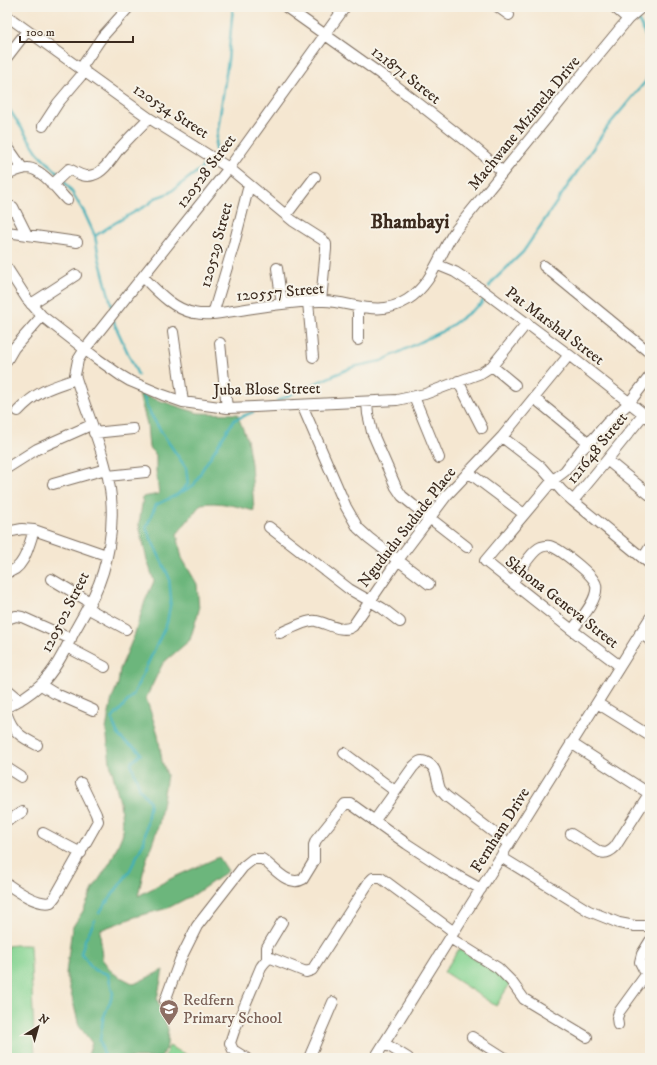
<svg xmlns="http://www.w3.org/2000/svg" width="657" height="1065" viewBox="0 0 657 1065" font-family="'IM FELL DW Pica',serif">
	<style>
		.green { fill: #85d492; stroke: #607f58 }
		.forest { fill: #6cb67c; stroke: #54704d }
		.lines { fill: none; stroke-linecap: round; stroke-linejoin: round }
		.stream { stroke: #40b0b9; stroke-width: 2.5 }
		.minor-casing { stroke: #7c6c5d; stroke-width: 12 }
		.minor { stroke: #fff; stroke-width: 10 }
		.labels { text-anchor: middle; dominant-baseline: central; stroke-width: 4; stroke-linejoin: round; paint-order: stroke }
		.street-label { font-size: 16px; fill: #3b2a1e; stroke: #f7f3e8 }
		.education-label { font-size: 16px; fill: #785e54; stroke: #f7f3e8; text-anchor: start }
		.district-label { font-size: 20px; font-weight: bold; fill: #3b2a1e; stroke: #f7f3e8 }
	</style>
	<rect width="100%" height="100%" fill="#f7f3e8"/>
	<filter id="ink" filterUnits="userSpaceOnUse"><feTurbulence type="fractalNoise" baseFrequency=".025" numOctaves="2"/><feDisplacementMap in="SourceGraphic" scale="8" xChannelSelector="R" yChannelSelector="G"/><feConvolveMatrix kernelMatrix="1 2 1 2 8 2 1 2 1" color-interpolation-filters="sRGB"/></filter>
	<filter id="wash" filterUnits="userSpaceOnUse"><feTurbulence type="fractalNoise" baseFrequency=".012" numOctaves="4" result="noise"/><feDisplacementMap in="SourceGraphic" scale="16" xChannelSelector="R" yChannelSelector="G"/><feGaussianBlur stdDeviation="0.9" result="paint"/><feColorMatrix in="noise" values="0 0 0 0 0 0 0 0 0 0 0 0 0 0 0 0 0 1.4 0 .05"/><feComposite in="paint" operator="in"/></filter>
	<g filter="url(#wash)">
		<rect width="100%" height="100%" fill="#f5e7d1"/>
		<path class="green" d="M15,945H30L35,1058H7V946Z
			M459,949L511,982L496,1006L444,972Z
			M169,1046L193,1058H164Z"/>
		<path class="forest" d="M139,394L198,413L237,414L247,439L251,464L254,511C236,506 220,501 201,504L177,534L182,558L197,584L199,610L190,640L163,663L146,698L158,734L162,761L167,775L159,824L145,864L138,896L172,878L219,857L228,871L195,894L168,908L135,917L100,930L102,959L113,973L134,984L163,970L157,999L168,1029L167,1045L161,1058H87L92,1043L79,1026L66,973L72,928L83,911L94,887L111,861L123,833L120,802L110,763L106,729L112,698L118,684L120,669L134,636L145,601L154,581L147,560L139,525L143,497L159,494L156,471V455L149,448L147,424Z"/>
		<g class="lines">
			<path class="stream" d="M628,7L633,13
				M636,17C645,30 649,45 650,60
				M7,106L38,153L59,174
				M215,150L228,60L233,7
				M62,178L70,189L84,212L95,236L99,258L112,307
				M95,236L115,223L149,204L155,198L169,193L202,168L205,160
				M489,287L493,281L523,252L608,126L646,81L650,64
				M114,321L115,325L138,375
				M277,401L300,390L353,367L381,361L445,330L481,304L484,299
				M182,492L194,485L202,470L234,420L253,412
				M99,913L129,872L144,842L150,802L140,789L131,763L141,754C138,747 130,746 124,741C117,736 115,727 112,719L133,695L167,623L171,600L169,577L146,528L156,505L178,494L188,484L186,468L162,433L147,408L143,393
				M95,920L85,940L81,953L94,970L108,974L113,994L103,1019L100,1040L104,1055L101,1058"/>
		</g>
	</g>
	<g filter="url(#ink)">
		<g class="lines">
			<defs>
				<path id="minor" d="M286,7L386,78L474,147L503,172
					M498,7L509,15
					M614,7L628,19
					M7,16L149,118L229,168L293,221L323,240L326,244V249L321,301
					M7,57L27,31
					M81,68L102,37L129,7
					M43,126L58,103L85,71
					M7,146L23,169
					M7,175C14,172 21,168 28,168C42,169 58,191 67,200
					M52,185L69,169C77,173 84,178 93,175C104,172 112,158 119,149C129,138 139,128 149,118
					M13,207L27,235
					M286,215L315,177
					M7,232L77,242
					M438,265L455,272L481,289L569,355L650,419
					M544,266L650,353
					M7,268L27,299L42,316L96,358L120,375L130,381L163,395L183,402L227,408L254,407L397,400L425,394L481,373L492,366L527,323
					M277,268L282,304
					M143,277C157,291 173,309 194,313C207,316 221,313 233,311C262,307 296,300 324,301C353,302 378,318 407,300C433,284 439,254 455,231L589,66L628,19L642,7
					M308,302L313,357
					M31,304L76,275
					M213,314L234,244L249,185
					M173,332L183,402
					M358,340V307
					M220,343L227,408
					M7,360L14,348L42,316
					M492,366L515,385
					M458,381L482,428
					M414,397L439,458
					M534,398L589,443
					M367,402L368,414L372,432L396,487L402,496L413,505L467,547
					M302,405L346,507L358,528L369,538L429,584
					M18,411C38,390 50,388 76,379
					M94,433L133,429
					M502,437L541,467L562,491L573,501L650,564
					M607,460L650,495
					M7,468L37,449L91,425
					M468,472L524,514
					M108,476L146,472
					M53,484L106,469
					M573,501L607,460L644,414
					M269,527L349,589L382,608L400,622
					M7,532L22,529L34,530L106,555
					M643,558L650,547
					M7,572C24,571 29,544 34,530
					M51,579L90,602
					M512,583C519,573 531,551 541,547C544,546 547,545 550,546C560,549 594,575 596,585C599,599 580,620 572,630
					M87,608L126,629
					M7,619L16,616L22,617L71,639
					M280,633C288,630 308,619 316,621C327,623 343,634 353,626L398,560L447,495L502,437L569,355
					M640,633L650,640
					M67,647L105,667
					M620,666L572,630L485,561L553,480L565,471L581,450L594,438L607,423L629,403L650,376
					M41,685L54,693L93,710
					M7,689L20,700
					M597,703L650,736
					M7,707C19,701 30,694 40,685C55,671 65,650 74,632C81,620 88,607 94,595C108,566 114,529 111,497C107,456 87,415 75,375L78,360L85,349L229,168L345,7
					M7,715C13,732 21,737 37,745
					M571,743L650,794
					M344,753L395,791
					M7,768L21,777
					M7,820L14,817L22,812
					M375,820L413,767C417,763 420,759 426,762C438,767 436,779 440,789C442,792 444,794 446,796L509,844
					M43,833L81,853
					M571,834L600,852C606,854 610,852 615,847L649,794
					M501,857L589,911L619,923L635,926H650
					M7,884C17,891 38,906 51,902L55,897L98,821L96,814L81,783
					M450,938L498,968L511,981L524,999L587,1037
					M650,941L642,954L640,962L644,970L650,974
					M267,959V947L282,922
					M165,1001L180,960L197,926L243,867L253,859H262C273,866 288,888 303,879L314,861V845L316,840L345,804H351L407,844L447,870L481,889
					M618,1025L617,1018L619,1012L648,972
					M472,1037L505,1058
					M384,1043L408,1058
					M246,1058L233,1050L230,1043L234,1031L261,967C264,963 266,959 271,958L306,972L312,970L369,882L373,878H381L454,932
					M309,1058L333,1002
					M375,1058L650,618"/>
			</defs>
			<use href="#minor" class="minor-casing"/>
			<use href="#minor" class="minor"/>
		</g>
	</g>
	<defs>
		<symbol id="school-pin" viewBox="-11 -11 22 30"><path d="M0 17L-7.5 6A9.5 9.5 0 1 1 7.5 6Z" fill="#8d6e63" stroke="#f7f3e8"/><path d="M0-5L7-2L0 1L-7-2ZM-4 1L0 2.5L4 1V4Q0 6-4 4Z" fill="#fff"/></symbol>
	</defs>
	<g fill-rule="evenodd">
		<use href="#school-pin" x="158" y="998" width="22" height="30"/>
	</g>
	<g class="labels">
		<g class="street-label">
			<text transform="translate(406 75) rotate(38)">121871 Street</text>
			<text transform="translate(171 111) rotate(33)">120534 Street</text>
			<text transform="translate(524 123) rotate(-51)">Machwane Mzimela Drive</text>
			<text transform="translate(206 171) rotate(-53)">120528 Street</text>
			<text transform="translate(216 245) rotate(-75)">120529 Street</text>
			<text transform="translate(280 292) rotate(-5)">120557 Street</text>
			<text transform="translate(555 326) rotate(37)">Pat Marshal Street</text>
			<text transform="translate(267 389) rotate(-1)">Juba Blose Street</text>
			<text transform="translate(597 448) rotate(-51)">121648 Street</text>
			<text transform="translate(407 527) rotate(-52)">Ngududu Sudude Place</text>
			<text transform="translate(562 602) rotate(38)">Skhona Geneva Street</text>
			<text transform="translate(65 612) rotate(-63)">120502 Street</text>
			<text transform="translate(500 830) rotate(-58)">Fernham Drive</text>
		</g>
		<g class="education-label">
			<text x="183" y="1000">Redfern<tspan x="183" dy="18">Primary School</tspan></text>
		</g>
		<g class="district-label">
			<text x="410" y="222">Bhambayi</text>
		</g>
	</g>
	<rect width="657" height="1065" fill="none" stroke="#f7f3e8" stroke-width="24"/>
	<g transform="translate(38 1027) rotate(37)" stroke="#f7f3e8" stroke-width="3" paint-order="stroke">
	<path d="M0-3L7 15L0 10L-7 15Z" fill="#3b2a1e"/>
	<text y="-6" font-size="11" font-weight="bold" text-anchor="middle" fill="#3b2a1e">N</text>
	</g>
	<path d="M20 36v6h113v-6" fill="none" stroke="#3b2a1e" stroke-width="2"/>
	<text x="26" y="36" font-size="12" fill="#3b2a1e" stroke="#f7f3e8" stroke-width="3" paint-order="stroke">100 m</text>
</svg>
